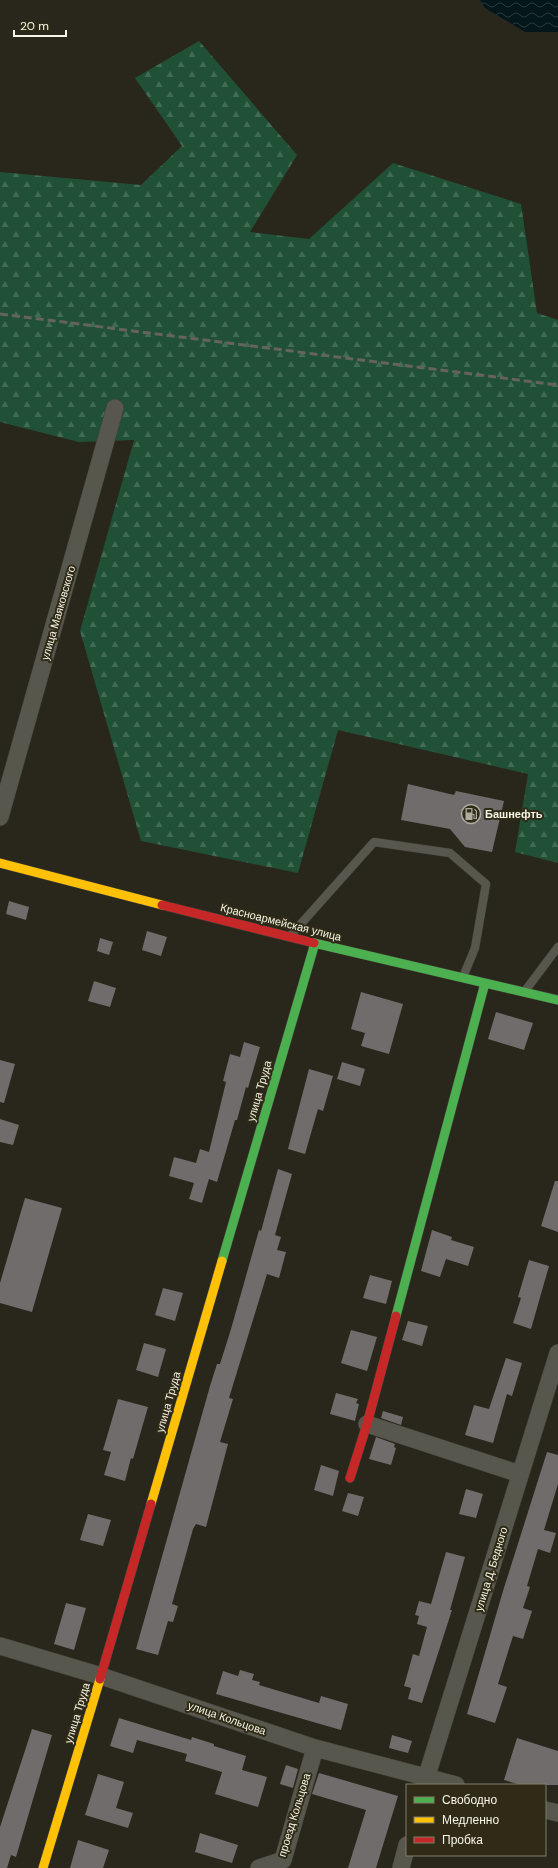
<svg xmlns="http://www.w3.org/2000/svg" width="558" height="1868" viewBox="0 0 558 1868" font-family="'DM Sans',sans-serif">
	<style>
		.forest { fill: url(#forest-firs) }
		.water { fill: url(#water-waves) }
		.building { fill: #6f6c6b }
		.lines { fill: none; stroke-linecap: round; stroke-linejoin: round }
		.lane-casing { stroke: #434139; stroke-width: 9 }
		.street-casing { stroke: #434139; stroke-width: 18 }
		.fast-casing { stroke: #434139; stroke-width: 10 }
		.slow-casing { stroke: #434139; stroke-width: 10 }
		.jam-casing { stroke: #434139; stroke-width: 10 }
		.lane { stroke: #58574e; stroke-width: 8 }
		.street { stroke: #58574e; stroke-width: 17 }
		.fast { stroke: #4caf50; stroke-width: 9 }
		.slow { stroke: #ffc107; stroke-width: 9 }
		.jam { stroke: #c62828; stroke-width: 9 }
		.rail { stroke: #65635c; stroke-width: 3; stroke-dasharray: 8 4; stroke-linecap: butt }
		.labels { text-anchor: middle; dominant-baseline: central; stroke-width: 4; stroke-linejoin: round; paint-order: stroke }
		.street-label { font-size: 11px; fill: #f7f5e8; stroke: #2f2b16 }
		.poi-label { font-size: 11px; font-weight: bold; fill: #f7f5e8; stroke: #2f2b16; text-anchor: start }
	</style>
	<defs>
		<pattern id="forest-firs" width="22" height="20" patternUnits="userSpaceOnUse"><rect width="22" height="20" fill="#205137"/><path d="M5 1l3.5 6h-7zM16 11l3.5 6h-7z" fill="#416b54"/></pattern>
		<pattern id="water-waves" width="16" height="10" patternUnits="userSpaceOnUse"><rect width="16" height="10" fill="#04171a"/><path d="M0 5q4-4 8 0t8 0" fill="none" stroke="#29393b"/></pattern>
	</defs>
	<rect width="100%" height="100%" fill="#29271c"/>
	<path class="forest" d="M199,41L297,155L250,232L309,239L393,163L521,204L537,313L558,320V863L515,852L528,774L338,730L298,873L141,841L80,631L134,440L79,442L0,422V172L141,185L182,146L135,78Z"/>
	<path class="water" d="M480,0H558V32H525L485,8Z"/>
	<path class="building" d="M408,784L454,795L456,791L504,801L492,852L465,847L450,829L401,820Z
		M9,901L29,907L26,920L6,914Z
		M147,931L167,937L161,956L142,950Z
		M100,938L113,942L109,955L97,951Z
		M94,981L116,988L110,1007L88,1001Z
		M361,992L403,1004L389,1054L361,1046L365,1033L351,1029Z
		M496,1012L533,1023L524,1050L488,1039Z
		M244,1042L260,1047L248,1088L246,1087L237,1120H235L217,1182L209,1179L202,1203L189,1199L194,1183L169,1176L174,1157L196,1163L200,1149L209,1152L226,1082L223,1081L230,1054L240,1057Z
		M0,1060L15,1064L4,1103L0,1102Z
		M342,1062L365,1069L360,1086L337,1079Z
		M309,1069L333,1076L323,1111L318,1109L305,1154L288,1149Z
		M0,1119L19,1125L13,1145L0,1142Z
		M278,1169L292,1174L275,1235L281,1237L277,1250L286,1252L279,1278L267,1274L229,1398L233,1399L220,1442L228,1444L206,1527L196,1524L193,1529L172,1604L178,1606L173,1622L168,1621L158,1655L136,1649L210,1386L217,1364H220L231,1329L259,1230L261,1231Z
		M555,1181H558V1232L541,1226Z
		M25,1198L62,1208L32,1312L0,1303V1283Z
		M432,1230L452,1237L451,1240L474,1247L468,1266L446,1259L440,1277L421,1271Z
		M529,1260L549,1266L531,1329L513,1323L521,1298L518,1297Z
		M370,1275L392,1281L386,1304L363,1298Z
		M163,1288L183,1293L175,1321L155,1315Z
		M408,1321L428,1326L422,1346L402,1340Z
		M351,1330L377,1337L367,1371L341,1363Z
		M144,1343L166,1349L158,1377L136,1370Z
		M506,1358L522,1363L512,1396L507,1394L493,1443L465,1435L474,1405L489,1409Z
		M336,1393L358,1399L356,1403L359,1404L355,1421L330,1414Z
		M118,1399L148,1407L133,1459L131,1458L125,1481L104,1475L111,1452L103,1450Z
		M383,1411L403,1417L401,1425L381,1418Z
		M376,1437L395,1444L394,1447L396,1448L391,1465L369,1459Z
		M547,1452L558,1455V1484L544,1530L556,1533L550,1553L538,1549L527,1586L530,1587L523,1608L532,1611L523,1639L513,1636L498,1684L507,1687L495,1723L467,1714L503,1591Z
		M321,1465L339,1471L333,1496L314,1490Z
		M466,1489L483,1494L476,1518L459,1514Z
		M348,1493L364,1497L358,1516L342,1511Z
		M88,1514L111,1520L103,1546L80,1540Z
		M446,1552L465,1557L450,1610H452L422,1703L408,1699L411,1688L404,1686L413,1654L419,1656L427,1627L417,1624L419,1616L415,1615L419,1601L431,1604Z
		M66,1603L86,1608L74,1650L54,1644Z
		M240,1670L254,1674L252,1680L260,1682L259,1685L319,1703L321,1696L348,1704L341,1730L216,1694L223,1671L238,1676Z
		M119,1718L191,1740L192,1737L214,1744V1746L246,1756L242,1770L267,1777L258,1807L215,1794L222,1772L185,1761L187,1754L137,1740L133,1753L110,1746Z
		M32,1729L52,1735L16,1857L11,1855L7,1868H0V1827Z
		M392,1735L412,1741L408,1753L389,1748Z
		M517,1738L558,1751V1785H521L504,1780Z
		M286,1765L298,1769L293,1788L280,1784Z
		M319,1773L398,1796L376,1868H348L366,1810L312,1794Z
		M98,1774L124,1782L116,1808L133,1813L128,1828L85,1815Z
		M200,1833L238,1845L232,1863L195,1852Z
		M78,1840L109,1850L103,1868H70Z"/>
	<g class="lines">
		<defs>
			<path id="lane" d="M291,935L374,842L450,853L486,884L475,948L463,977
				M525,991L558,947"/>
			<path id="street" d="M0,817L115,408
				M367,1424L520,1474
				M0,1646L101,1676L315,1748L456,1785
				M424,1785L558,1353
				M545,1810L558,1813
				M259,1868L283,1860L315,1748
				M401,1868L407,1845"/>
			<path id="fast" d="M314,943L558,1000
				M222,1261L315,943
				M396,1316L485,983"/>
			<path id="slow" d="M0,863L162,905
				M151,1504L222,1261
				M43,1868L100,1679"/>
			<path id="jam" d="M162,905L314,943
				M350,1478L367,1424L396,1316
				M100,1679L151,1504"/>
		</defs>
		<use href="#lane" class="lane-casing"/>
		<use href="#street" class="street-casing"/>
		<use href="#fast" class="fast-casing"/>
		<use href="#slow" class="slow-casing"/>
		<use href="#jam" class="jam-casing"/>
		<use href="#lane" class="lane"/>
		<use href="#street" class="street"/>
		<use href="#fast" class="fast"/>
		<use href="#slow" class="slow"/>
		<use href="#jam" class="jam"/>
		<path class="rail" d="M0,314L558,385"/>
	</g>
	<defs>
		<symbol id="fuel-ring" viewBox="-11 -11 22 22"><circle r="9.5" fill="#2f2b16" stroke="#afada1" stroke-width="1.5"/><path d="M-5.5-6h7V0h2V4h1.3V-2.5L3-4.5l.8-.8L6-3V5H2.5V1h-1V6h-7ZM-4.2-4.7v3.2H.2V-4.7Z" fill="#afada1"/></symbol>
	</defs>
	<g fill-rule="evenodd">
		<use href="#fuel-ring" x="460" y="803" width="22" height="22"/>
	</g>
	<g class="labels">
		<g class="street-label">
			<text transform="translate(58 613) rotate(-74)">улица Маяковского</text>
			<text transform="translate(281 922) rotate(14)">Красноармейская улица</text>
			<text transform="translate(259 1091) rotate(-74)">улица Труда</text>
			<text transform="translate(168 1402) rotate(-74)">улица Труда</text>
			<text transform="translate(491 1569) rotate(-73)">улица Д. Бедного</text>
			<text transform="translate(77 1713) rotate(-73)">улица Труда</text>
			<text transform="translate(227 1718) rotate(19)">улица Кольцова</text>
			<text transform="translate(294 1815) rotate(-73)">проезд Кольцова</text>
		</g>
		<g class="poi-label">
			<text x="485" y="814">Башнефть</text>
		</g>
	</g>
	<rect x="406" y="1784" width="140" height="72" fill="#2f2b16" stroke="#7f7c6a"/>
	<rect x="414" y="1797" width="20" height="6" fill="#4caf50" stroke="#7f7c6a"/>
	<text x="442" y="1804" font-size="12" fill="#f7f5e8">Свободно</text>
	<rect x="414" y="1817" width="20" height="6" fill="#ffc107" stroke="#7f7c6a"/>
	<text x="442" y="1824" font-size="12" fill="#f7f5e8">Медленно</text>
	<rect x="414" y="1837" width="20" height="6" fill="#c62828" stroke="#7f7c6a"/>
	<text x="442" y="1844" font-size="12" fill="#f7f5e8">Пробка</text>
	<path d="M14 30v6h52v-6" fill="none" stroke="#f7f5e8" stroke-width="2"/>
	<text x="20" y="30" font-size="12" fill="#f7f5e8" stroke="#2f2b16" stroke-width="3" paint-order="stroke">20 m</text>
</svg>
